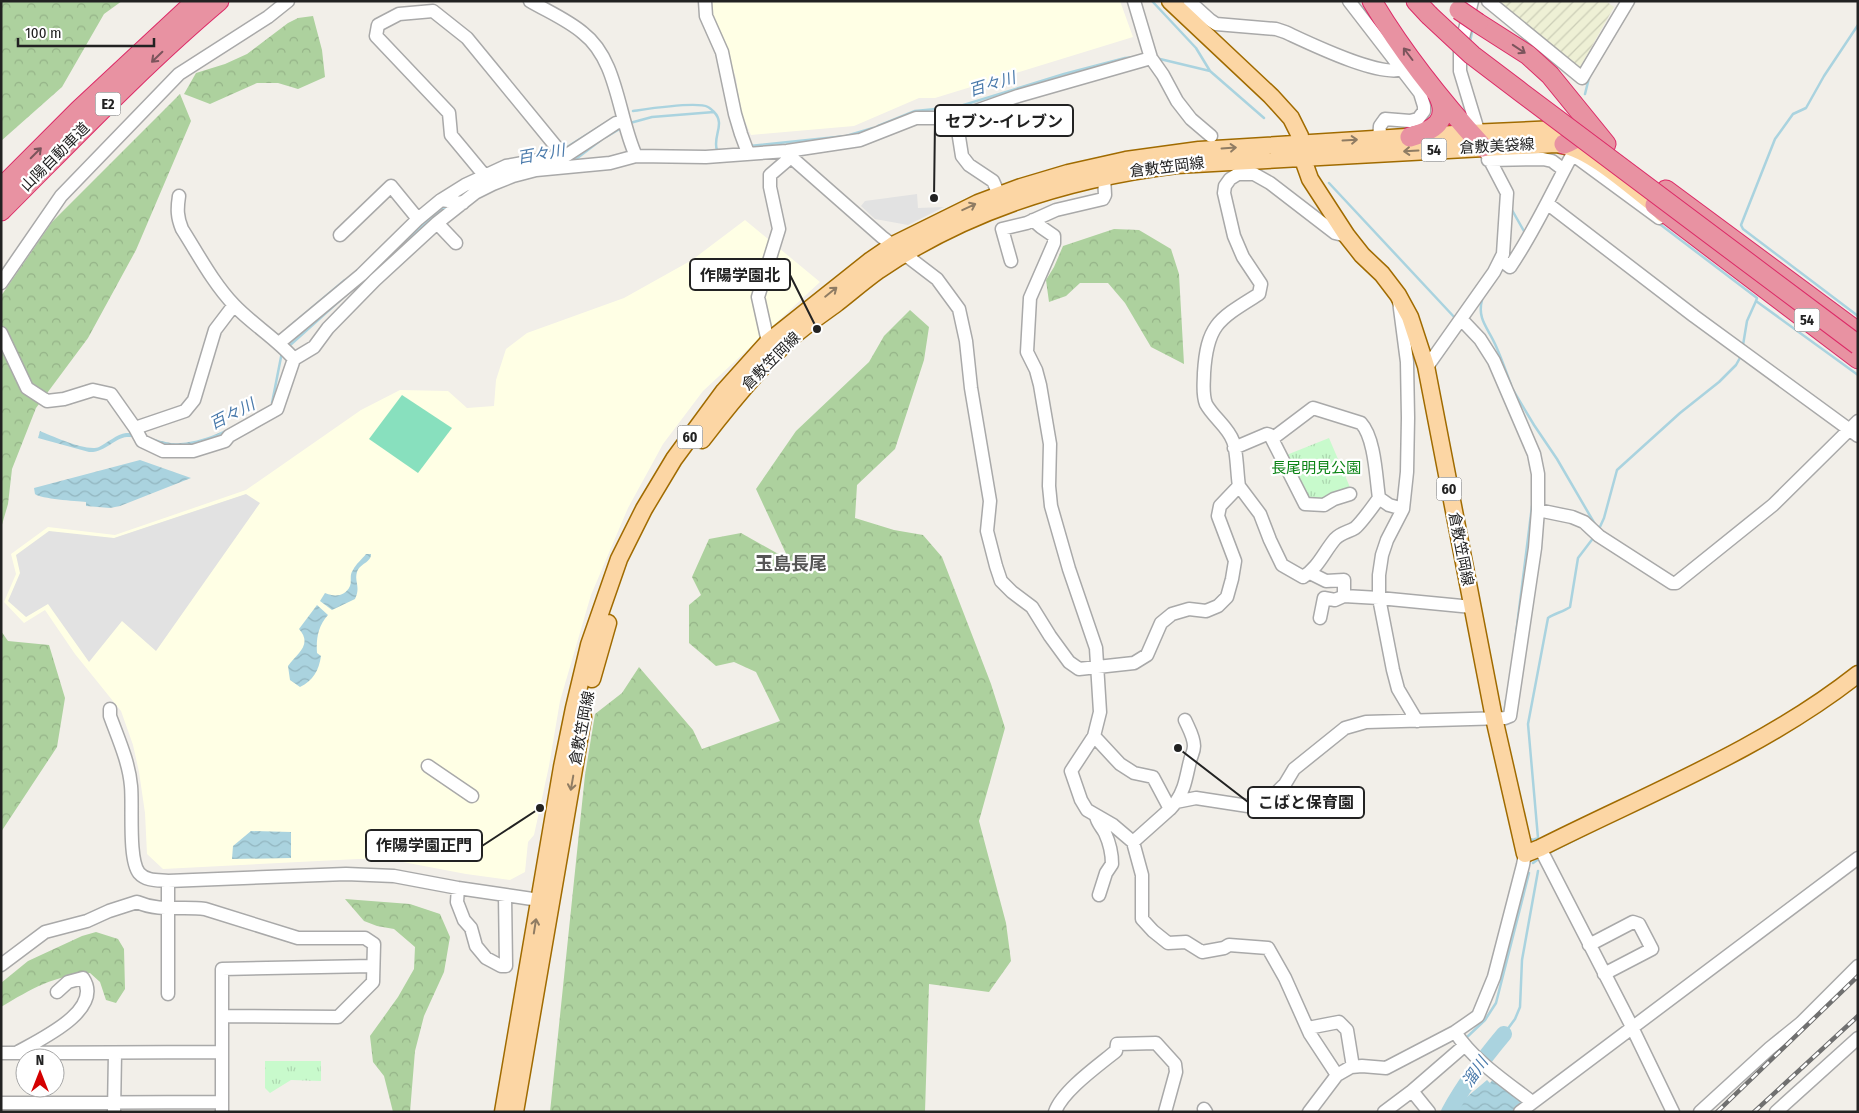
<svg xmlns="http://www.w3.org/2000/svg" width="1859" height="1113" viewBox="0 0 1859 1113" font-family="'Fira Sans Condensed','Noto Sans JP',sans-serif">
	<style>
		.education { fill: #ffffe5 }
		.farmland { fill: url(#farmland-furrows) }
		.forest { fill: url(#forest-crowns) }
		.park { fill: url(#park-tufts) }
		.pitch { fill: #88e0be }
		.parking { fill: #e2e2e2 }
		.water { fill: url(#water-waves) }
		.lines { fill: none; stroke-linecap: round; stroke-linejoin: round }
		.stream { stroke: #aad3df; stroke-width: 2.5 }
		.river { stroke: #aad3df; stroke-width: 16 }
		.minor-casing { stroke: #a9a9a9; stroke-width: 15 }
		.major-casing { stroke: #a06b00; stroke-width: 19 }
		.highway-casing { stroke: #dc2a67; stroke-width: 21 }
		.minor { stroke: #fff; stroke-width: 12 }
		.major { stroke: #fcd6a4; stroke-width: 16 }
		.highway { stroke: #e892a2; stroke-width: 19 }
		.rail-casing { stroke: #707070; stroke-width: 4.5 }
		.rail { stroke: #fff; stroke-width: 2.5; stroke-dasharray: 8; stroke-linecap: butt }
		.highway-bridge-casing { stroke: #dc2a67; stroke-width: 21; stroke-linecap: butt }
		.highway-bridge { stroke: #e892a2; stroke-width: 19 }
		.oneway { stroke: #7b545c }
		.oneway2 { stroke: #8f7c63 }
		.labels { text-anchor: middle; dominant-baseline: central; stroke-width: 4.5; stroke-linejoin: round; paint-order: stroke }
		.shield { fill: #fff; stroke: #646464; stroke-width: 1 }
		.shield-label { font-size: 14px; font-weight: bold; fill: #222 }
		.street-label { font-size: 15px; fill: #222; stroke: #fff }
		.park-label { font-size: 15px; fill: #0c8416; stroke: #fff }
		.water-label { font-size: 16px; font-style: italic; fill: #4a7aab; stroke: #fff }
		.quarter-label { font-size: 18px; font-weight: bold; fill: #555; stroke: #fff }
		.leader { fill: none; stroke: #222; stroke-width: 2 }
		.callout-dot { fill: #222; stroke: #fff; stroke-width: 2 }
		.callout { fill: #fff; stroke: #222; stroke-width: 2 }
		.callout-label { font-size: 16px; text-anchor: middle; font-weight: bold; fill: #222 }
	</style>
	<defs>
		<pattern id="farmland-furrows" width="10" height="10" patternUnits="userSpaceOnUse" patternTransform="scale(1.25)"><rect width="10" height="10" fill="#eef0d5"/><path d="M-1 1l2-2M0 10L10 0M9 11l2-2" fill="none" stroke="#ccceb7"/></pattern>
		<pattern id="forest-crowns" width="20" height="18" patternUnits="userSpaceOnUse" patternTransform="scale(1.25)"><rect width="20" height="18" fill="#add19e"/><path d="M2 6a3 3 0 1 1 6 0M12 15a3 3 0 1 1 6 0" fill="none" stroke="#95b388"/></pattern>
		<pattern id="park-tufts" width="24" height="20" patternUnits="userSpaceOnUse" patternTransform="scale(1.25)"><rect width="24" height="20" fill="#c8facc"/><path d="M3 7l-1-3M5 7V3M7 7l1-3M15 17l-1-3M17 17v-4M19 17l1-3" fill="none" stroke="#acd6af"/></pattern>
		<pattern id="water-waves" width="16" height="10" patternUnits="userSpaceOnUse" patternTransform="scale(1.25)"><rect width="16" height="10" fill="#aad3df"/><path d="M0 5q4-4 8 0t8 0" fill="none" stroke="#92b5bf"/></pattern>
	</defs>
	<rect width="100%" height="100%" fill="#f2efe9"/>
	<path class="education" d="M711,1H1120L1133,37L935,98H919L854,126L751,135L741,112L736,78L725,46L712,17Z
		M745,220L820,282L703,391L663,444L628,508L591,595L560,701L549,766L534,835L528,842L525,872L510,880L466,874L387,859H358L163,869L147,854L145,813L139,772L133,745L121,711L75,654L45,610L24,623L4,602L16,574L11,554L48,527L115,535L246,490L361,410L400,390L448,391L467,408L494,406L496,380L506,349L527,333L624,298L692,260Z"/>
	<path class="farmland" d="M1496,1H1606L1614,7L1579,69Z"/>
	<path class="forest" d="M1,1H122L104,14L62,87L1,141Z
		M313,16L322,50L325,77L298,89L278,83H257L210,104L184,94L196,73L225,64L247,54L288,23L298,18Z
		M180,94L191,121L136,250L88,338L36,408L12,469L8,504L1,528V296L52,222Z
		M1114,229L1139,230L1171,249L1179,274L1184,364L1151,347L1125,303L1108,283H1080L1066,296L1049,302L1046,280L1054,267L1063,246Z
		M910,310L929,327L924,360L895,449L857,485L855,518L894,530L923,535L942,557L991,684L1005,728L979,821L1006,923L1011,961L989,992L929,984L925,1112H550L585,775L595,714L622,693L639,667L693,730L702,749L780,721L756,672L734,662L716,666L689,643V605L701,595L692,577L709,539L741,533L789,560L756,489L796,431L869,362L884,336Z
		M1,631L8,641L49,645L65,698L57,747L1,832Z
		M345,899L410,904L440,914L450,937L444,972L424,1016L415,1051L410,1112H393L384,1076L373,1062L370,1036L398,997L414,969L415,947L394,929L377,926L364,921Z
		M96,932L118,939L124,949L125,989L116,1003L106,1000L100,982L90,973C55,975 31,989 1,1007V983L28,961L82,936Z"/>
	<path class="park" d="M1329,438L1352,492L1321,502L1306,501L1284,456Z
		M265,1061H321V1081L291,1080L270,1093L265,1088Z"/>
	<path class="pitch" d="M402,395L452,428L418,473L369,439Z"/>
	<path class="parking" d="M917,194L918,208L944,207L908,225L875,219L861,206L865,201Z
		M246,494L260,503L156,651L122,621L89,662L48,604L26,617L8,601L20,573L16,555L49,531L114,538Z"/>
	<path class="water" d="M261,412C234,428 206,448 173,446C157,445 143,436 127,437C114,438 105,453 89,452L38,438L40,431C52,436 87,452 99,447C107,443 117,434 126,433C142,432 156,441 171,443C203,445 233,426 261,412Z
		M140,460L191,478L120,506L110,508L86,506V502C75,501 41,499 35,494L34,488Z
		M366,554H371C371,563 360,563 357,572C354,582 361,586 355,599L332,610L320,601L325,593C334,597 345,597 350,586C352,581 349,575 353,570C356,564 362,559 366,554Z
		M317,605L328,615C318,626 316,639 317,653L321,656C319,670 313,681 300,687L290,680L288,666C297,653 313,645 299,629Z
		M251,831L291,832V858L232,859L233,846Z
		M1495,1077L1523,1101L1512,1112H1457L1462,1101L1487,1080L1490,1083Z"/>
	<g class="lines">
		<path class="stream" d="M1152,1L1196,48L1210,71L1264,118
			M1858,25L1824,76L1806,108L1793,114L1775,139L1741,225L1743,229L1858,316
			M1470,42L1473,27
			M1160,59L1210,71
			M1585,94L1589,78
			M633,111C647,109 697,101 708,107C710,108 712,110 714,112
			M630,123L652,117L714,112C726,124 712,137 717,150H720
			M878,126L915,111L957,107L1064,74L1125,58L1135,57
			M606,137L623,127
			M750,146L846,136L873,128
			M564,149L610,120
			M568,160L576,159L601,140
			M1329,183L1456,319
			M1512,210L1525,233
			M1657,222L1757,298L1756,301L1858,375
			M370,274L422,226L448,205
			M1482,300C1477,319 1488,328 1495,344C1501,357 1506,371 1511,385
			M289,327L345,280
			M1743,345L1747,321L1756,301
			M288,347L347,294
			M1513,390L1534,425L1557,459L1596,526
			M272,403L282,352
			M1599,529L1604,518L1617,470L1680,413L1719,382L1736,365L1741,356
			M1515,642L1532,506
			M1504,714L1506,700
			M1528,838L1533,840L1538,838L1528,724L1548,618C1555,613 1563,612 1570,607L1578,558L1594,537
			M1547,854L1587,834
			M1533,863L1540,858
			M1504,1034L1515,1019L1520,1007L1522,960L1538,871
			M1466,1038L1485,1020L1496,1003L1529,873"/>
		<path class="river" d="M1449,1112C1465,1083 1483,1059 1504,1034"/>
		<defs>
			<path id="minor" d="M530,1C547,11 568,20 583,33C618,60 618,117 636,156
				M705,1L706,16L722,52L735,114L741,134L748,153
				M1134,1L1151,58L1163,75L1177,101L1191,119L1211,136
				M1189,1L1210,20L1216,24L1276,29L1285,32C1309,43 1380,78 1403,69
				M1349,1L1420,93L1424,106V111L1418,119L1410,121L1385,119L1380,126L1379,139
				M1488,1L1582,78L1628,1
				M956,118L962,156L969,165L993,181L999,195
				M787,151L791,157L882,237L937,279L959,309L966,341L971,388L990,501L987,531L996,566L1001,581L1012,592L1032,607L1050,636L1069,662L1079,669L1134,663L1147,655L1161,623L1172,614L1189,609L1206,611L1218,606L1227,597L1232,579L1235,561L1218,516L1220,506L1239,486C1237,475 1237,450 1233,441C1228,427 1213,417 1206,404C1202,394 1204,383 1204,373C1207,324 1219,319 1259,294L1261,284L1243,257L1234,236L1224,193L1225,186L1230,179L1238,174H1254L1270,183L1335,233L1347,236
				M1488,160L1543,159L1552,161L1564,170
				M485,176L451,135L449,113L376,36L378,25L399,14L433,11L467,38L558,149L561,156
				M179,196C177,209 177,217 182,229C198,254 213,283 234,305C253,325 277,339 294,359
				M441,200L465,185L506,166L567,155L616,123L624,121
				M1548,204L1694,316L1858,436
				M1033,220L1041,227L1054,236V243L1030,298L1027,352L1036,370L1040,385L1050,444L1049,486L1051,506L1069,569L1096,648L1100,712L1094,736L1071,771L1081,800L1087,810L1113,825L1133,842L1142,875V919L1153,931L1168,943L1186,942L1202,952L1224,948L1229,945L1268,948L1285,978L1310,1034L1337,1075
				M340,235L391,186L418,219
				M456,243L437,223L475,193L493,184L513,176L536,170L610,163L636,156L706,157L787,151L860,140L916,118H956L1018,96L1151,58
				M1501,260L1510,267C1534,232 1551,194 1571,157H1576L1659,218
				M1011,261L1002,229L1027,223L1056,210L1103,199L1105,195L1104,176
				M1,283L61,196L179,74L268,17L288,1
				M1399,301L1407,362L1408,418L1407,472L1403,509L1387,540L1382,555L1379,575V598L1393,670L1398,689L1417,721
				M1,333L27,388L47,401L64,399L93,390L111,394L135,428L142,441L163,451H193L225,441L229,436L277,409L294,359L314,347L328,328L375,280L437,223
				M768,342L758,297L779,229L770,187V175L791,157
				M279,343L361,275L418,219L441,200L463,203
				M1426,366L1429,364L1494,272L1503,254L1507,193L1483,147L1460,71V50L1472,1
				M135,428L185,411L194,400L215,330L234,305
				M1272,439L1313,408L1361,423C1375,438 1376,478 1379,498L1389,505L1403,509
				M1234,448L1267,434L1270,435L1305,504L1324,505L1334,499L1350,494
				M1239,486L1260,514L1270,540L1282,565L1303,577C1318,568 1324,552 1335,539C1342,532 1349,532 1355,528C1361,523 1374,505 1379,498
				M1538,510L1572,517L1584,522L1599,536L1672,583H1676L1773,505L1858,421
				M1310,573L1326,581L1344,580V596
				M1320,618L1324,598L1335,600L1344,596L1379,598L1472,607
				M110,709V716C118,738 129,762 131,786C133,805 128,859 139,873C146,881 157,880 168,881L346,874L394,876L458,888L546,901
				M1094,736L1120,764L1134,773L1153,777L1170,809L1176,802L1196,798L1261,808L1285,784L1294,769L1345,728L1366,722L1505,718L1510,716L1535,548L1538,510V474L1534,454L1494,361L1480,339L1461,319
				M428,766L472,796
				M1176,802C1185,789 1186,777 1190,761C1191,756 1194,752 1194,746C1194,737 1189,729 1185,720
				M1096,816C1097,823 1102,827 1105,833C1110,844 1112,853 1112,864L1106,873L1099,895
				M1133,842L1170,809
				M1540,848L1629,1021L1673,1112
				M168,881V994
				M458,888L457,902L464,920L471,928L476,946L486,958L501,966H506L505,895
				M1589,945L1633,922L1639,924L1652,949L1604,974
				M1,965L45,932L87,921L109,911L137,902C160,912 181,906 205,909L298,938H365L374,944L373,982L338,1017L222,1016
				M1308,1028L1339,1022L1347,1030L1353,1067
				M1455,1032C1474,1061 1505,1081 1532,1102
				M18,1052C41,1039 104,1010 83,978L68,982L57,992
				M1,1053L222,1052
				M1412,1091L1429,1112
				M1,1103L222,1102
				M1204,1109L1206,1112
				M114,1112L115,1053
				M222,1112V969L373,966
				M1055,1112C1062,1091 1099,1065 1116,1051L1117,1044L1156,1043L1175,1064L1176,1072L1165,1112
				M1309,1112L1337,1075L1351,1067L1362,1066L1386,1068L1455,1032L1478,1016L1494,977L1523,865L1525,854
				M1384,1112L1412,1091L1464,1046
				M1520,1112L1858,858
				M1700,1112L1770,1048L1801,1023L1858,966
				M1776,1112L1858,1038"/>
			<path id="major" d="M1170,1L1271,96L1291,118L1300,136L1305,165L1310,179L1347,236L1362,255L1382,274L1398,295L1410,317L1426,366L1494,718L1525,854L1540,848C1647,794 1763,749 1858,674
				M702,440C729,405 757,370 789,340C804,326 821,315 837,303C851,292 865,280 879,270C968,210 1071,178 1177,165L1556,144C1589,147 1628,185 1655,205L1663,214
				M592,679L608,623
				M503,1112L562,767L574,708L589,645L619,559L644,509L674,459L724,391L768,342L871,260L893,245L978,203L1021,187L1068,173L1126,160L1199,150L1470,133L1556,129L1576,131
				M515,1112L583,717"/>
			<path id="highway" d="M1372,1C1403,53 1442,102 1483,147
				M1416,1L1429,15
				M1478,23L1528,55L1550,75L1606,144
				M1410,137C1433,131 1451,121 1438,95
				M1564,144C1576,140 1582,135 1583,122
				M1,188L79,110L196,1
				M1666,190L1858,332
				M1655,205L1858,359
				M1,211C72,140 142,66 219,1"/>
		</defs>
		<use href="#minor" class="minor-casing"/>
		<use href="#major" class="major-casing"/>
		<use href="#highway" class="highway-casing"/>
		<use href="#minor" class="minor"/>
		<use href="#major" class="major"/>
		<use href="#highway" class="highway"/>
		<defs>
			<path id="rail" d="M1717,1112L1858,976
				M1754,1112L1858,1016"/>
		</defs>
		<use href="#rail" class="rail-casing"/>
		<use href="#rail" class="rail"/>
		<defs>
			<path id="highway-bridge" d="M1459,10L1478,23
				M1429,15L1472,55L1522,93L1858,345"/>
		</defs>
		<use href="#highway-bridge" class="highway-bridge-casing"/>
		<use href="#highway-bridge" class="highway-bridge"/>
	</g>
	<defs><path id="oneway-shaft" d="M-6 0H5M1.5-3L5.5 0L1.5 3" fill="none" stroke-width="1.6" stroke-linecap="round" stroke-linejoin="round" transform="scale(1.25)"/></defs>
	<g class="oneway">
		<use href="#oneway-shaft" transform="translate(1519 49) rotate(34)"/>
		<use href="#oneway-shaft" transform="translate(1408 54) rotate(-127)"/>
		<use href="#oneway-shaft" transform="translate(157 57) rotate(136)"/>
		<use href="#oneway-shaft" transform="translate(36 153) rotate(-45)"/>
	</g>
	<g class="oneway2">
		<use href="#oneway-shaft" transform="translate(1350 140) rotate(-3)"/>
		<use href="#oneway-shaft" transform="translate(1229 148) rotate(-4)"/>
		<use href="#oneway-shaft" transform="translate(1411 151) rotate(177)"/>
		<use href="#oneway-shaft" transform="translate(969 207) rotate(-25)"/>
		<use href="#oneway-shaft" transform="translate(831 292) rotate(-39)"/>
		<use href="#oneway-shaft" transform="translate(572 783) rotate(100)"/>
		<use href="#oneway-shaft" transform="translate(535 926) rotate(-81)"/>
	</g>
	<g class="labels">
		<g class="shield">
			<rect x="95.5" y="92.5" width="25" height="23" rx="4"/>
			<rect x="1421.5" y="138.5" width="25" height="23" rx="4"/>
			<rect x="1794.5" y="308.5" width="25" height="23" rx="4"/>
			<rect x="677.5" y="425.5" width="25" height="23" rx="4"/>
			<rect x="1436.5" y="477.5" width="25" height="23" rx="4"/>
		</g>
		<g class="shield-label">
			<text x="108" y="104">E2</text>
			<text x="1434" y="150">54</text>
			<text x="1807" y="320">54</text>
			<text x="690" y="437">60</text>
			<text x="1449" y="489">60</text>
		</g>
		<g class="street-label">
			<text transform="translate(1497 146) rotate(-3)">倉敷美袋線</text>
			<text transform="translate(55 157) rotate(-45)">山陽自動車道</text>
			<text transform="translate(1167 167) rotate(-7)">倉敷笠岡線</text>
			<text transform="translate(771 361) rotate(-45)">倉敷笠岡線</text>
			<text transform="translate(1461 549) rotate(79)">倉敷笠岡線</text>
			<text transform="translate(582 728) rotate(-79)">倉敷笠岡線</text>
		</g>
		<g class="park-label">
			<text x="1316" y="468">長尾明見公園</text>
		</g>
		<g class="water-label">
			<text transform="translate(992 84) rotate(-17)">百々川</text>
			<text transform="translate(541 154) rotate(-10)">百々川</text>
			<text transform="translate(232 414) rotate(-27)">百々川</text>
			<text transform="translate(1475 1072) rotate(-56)">溜川</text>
		</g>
		<g class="quarter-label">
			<text x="791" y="564">玉島長尾</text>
		</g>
	</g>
	<path class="leader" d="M934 198L935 121M817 329L790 275M1178 748L1248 802M540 808L482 846"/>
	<g class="callout-dot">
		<circle cx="934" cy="198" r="5"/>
		<circle cx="817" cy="329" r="5"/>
		<circle cx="1178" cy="748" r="5"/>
		<circle cx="540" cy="808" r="5"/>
	</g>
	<g class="callout">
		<rect x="935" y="105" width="138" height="31" rx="5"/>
		<rect x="690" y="259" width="100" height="31" rx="5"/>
		<rect x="1248" y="787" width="116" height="31" rx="5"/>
		<rect x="366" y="830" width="116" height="31" rx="5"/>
	</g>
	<g class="callout-label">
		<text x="1004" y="127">セブン-イレブン</text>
		<text x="740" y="281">作陽学園北</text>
		<text x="1306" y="808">こばと保育園</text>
		<text x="424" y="851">作陽学園正門</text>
	</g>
	<rect width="1859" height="1113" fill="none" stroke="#222222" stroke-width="5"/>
	<g transform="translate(40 1073)"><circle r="24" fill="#ffffff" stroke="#a7a7a7"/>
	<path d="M0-4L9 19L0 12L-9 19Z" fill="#d40000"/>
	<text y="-8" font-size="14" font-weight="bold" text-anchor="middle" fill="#222222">N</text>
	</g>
	<path d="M18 38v8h136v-8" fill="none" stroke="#222222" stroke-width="2.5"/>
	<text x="25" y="38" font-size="15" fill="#222222" stroke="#ffffff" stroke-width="4" paint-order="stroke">100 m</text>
</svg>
